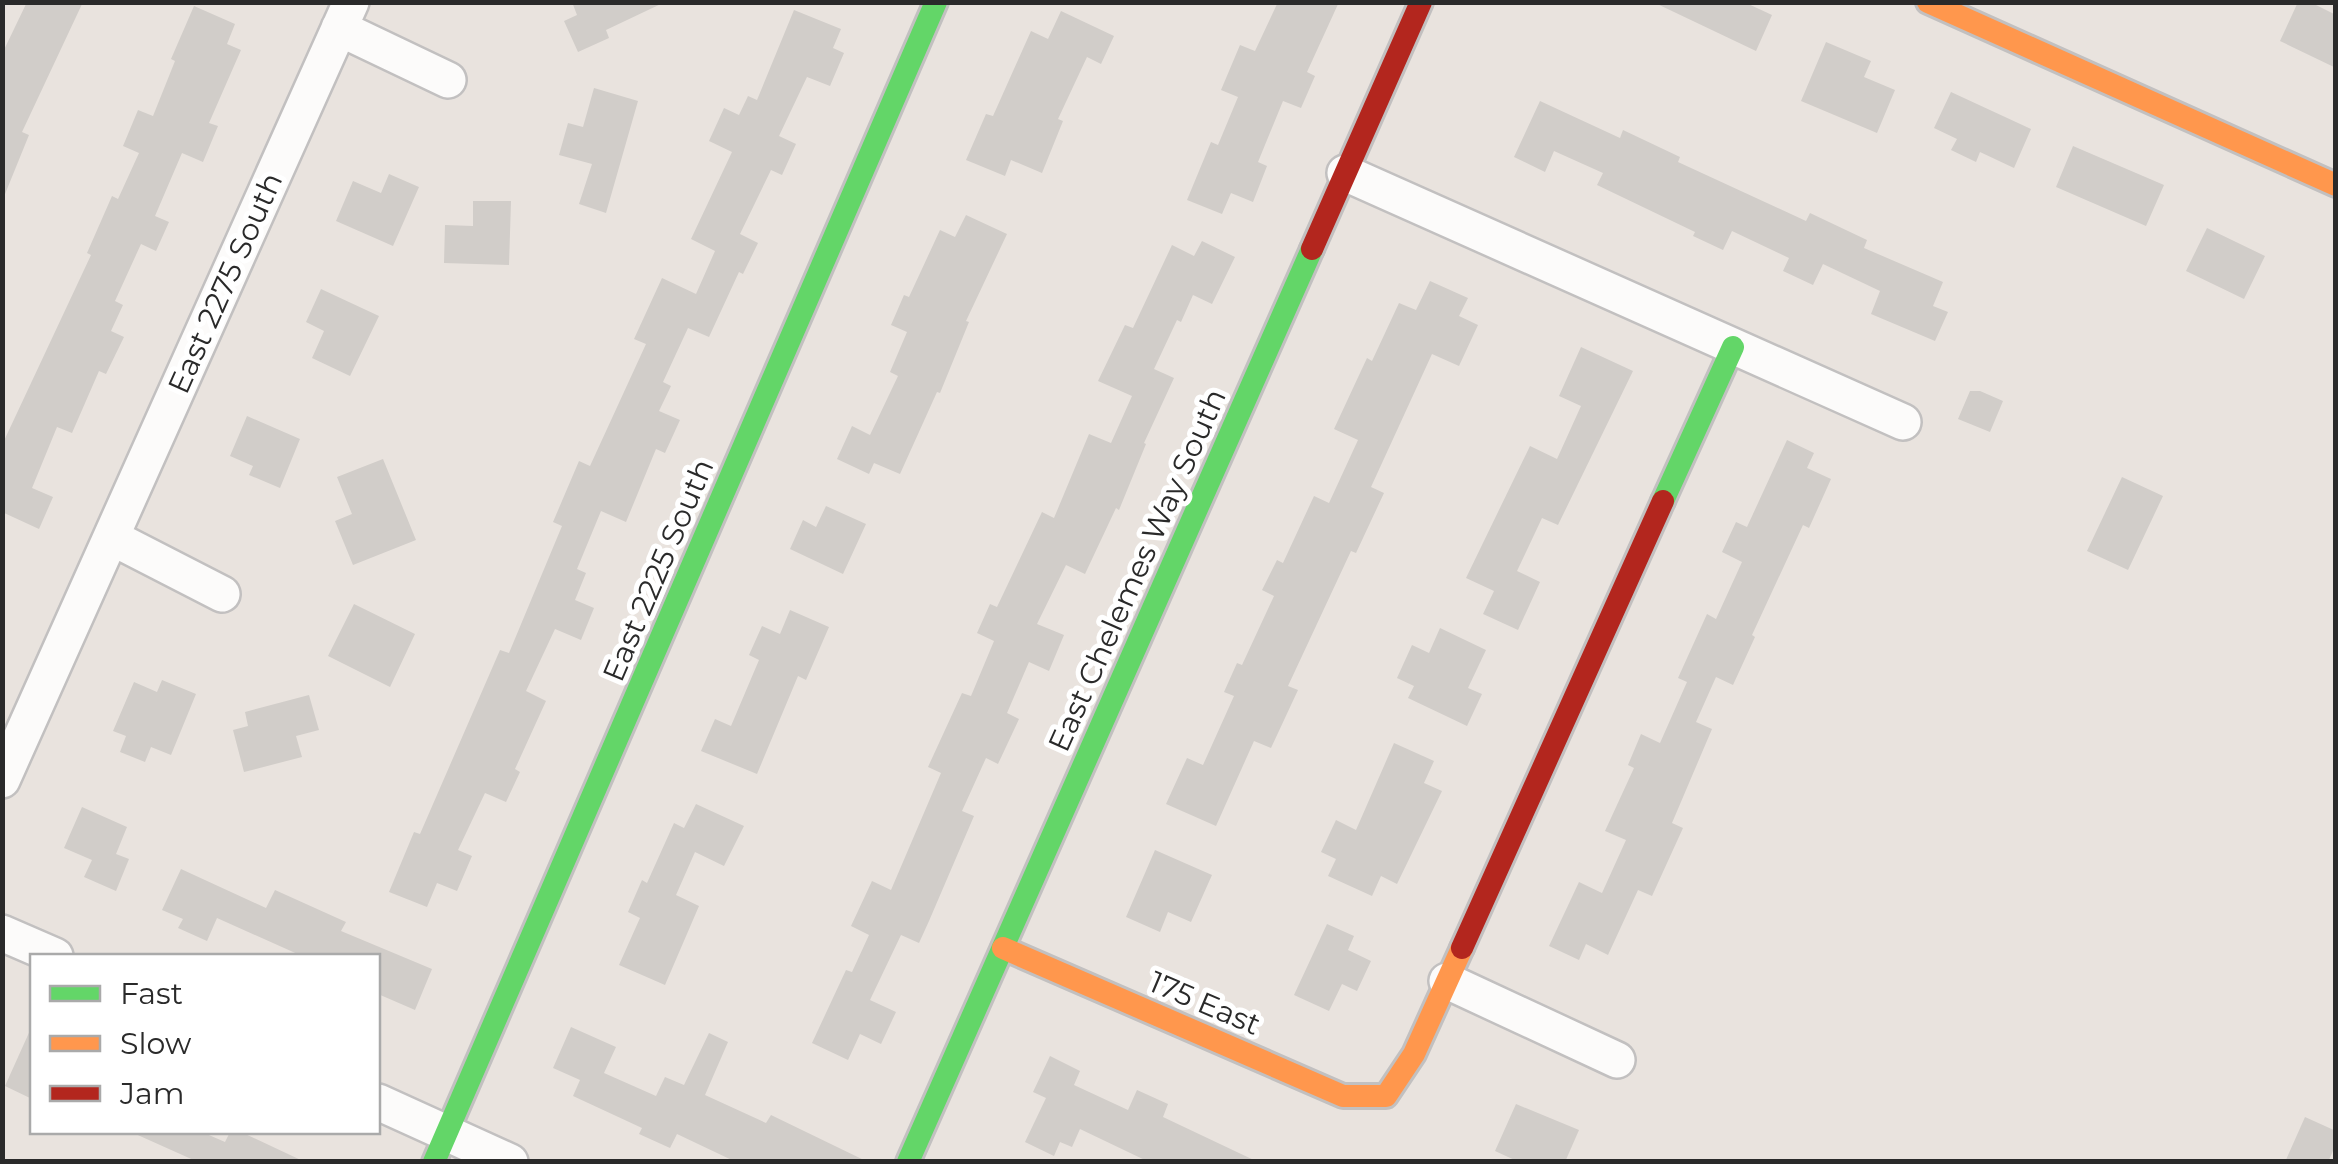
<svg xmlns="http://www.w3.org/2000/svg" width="2338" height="1164" viewBox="0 0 2338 1164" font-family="Montserrat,sans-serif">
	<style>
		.building { fill: #d1cdc9 }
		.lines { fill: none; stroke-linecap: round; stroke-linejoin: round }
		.street-casing { stroke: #c2c0c0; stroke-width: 40 }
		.fast-casing { stroke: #c2c0c0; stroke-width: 28 }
		.slow-casing { stroke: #c2c0c0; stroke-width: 28 }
		.jam-casing { stroke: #c2c0c0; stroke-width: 28 }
		.street { stroke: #fcfbfa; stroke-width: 35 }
		.fast { stroke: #63d668; stroke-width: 22 }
		.slow { stroke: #ff974d; stroke-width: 22 }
		.jam { stroke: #b3261e; stroke-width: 22 }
		.labels { text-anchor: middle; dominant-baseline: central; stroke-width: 10; stroke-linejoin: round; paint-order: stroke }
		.street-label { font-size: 30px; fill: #2a2a2a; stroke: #fff }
	</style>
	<rect width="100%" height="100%" fill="#e9e3de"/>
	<path class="building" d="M27,2H83L22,132L29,135L3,199L2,54Z
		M572,2H665L606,30L609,38L578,52L564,21L577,15Z
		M1278,2H1339L1307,72L1315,76L1301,108L1283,101L1258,162L1267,166L1253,202L1231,193L1222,214L1187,200L1211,142L1218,145L1238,97L1221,90L1240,45L1255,51Z
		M1653,2H1744L1772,15L1756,51Z
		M2298,2H2310L2336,15V68L2280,41Z
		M194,6L235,24L227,44L241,50L209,123L218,126L203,162L182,153L155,216L169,222L156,251L141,244L115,301L123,305L111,331L124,337L106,374L99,371L72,433L57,427L32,488L53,497L39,529L2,512V445L91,255L87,253L112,196L118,199L139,153L123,146L138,110L153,116L175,61L171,59Z
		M794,10L841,29L833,48L844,53L830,86L807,77L779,136L796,144L782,175L771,170L740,234L758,243L743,274L739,272L709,337L688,328L663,382L671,386L659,411L680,420L665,453L656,449L626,522L601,511L577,569L586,573L575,600L594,608L581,640L555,629L526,691L546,701L515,769L520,772L506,802L485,793L458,850L472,856L457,891L437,883L427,907L389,892L414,832L420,834L500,650L509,653L562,526L553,522L579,461L590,466L646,344L634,339L662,278L696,294L715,251L691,239L732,152L709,141L724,108L739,115L748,96L757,100Z
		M1061,11L1114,36L1101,64L1087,57L1058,119L1063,121L1042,173L1011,160L1005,176L966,160L986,114L993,116L1031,31L1048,39Z
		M1826,42L1871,61L1864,77L1895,90L1877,133L1801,101Z
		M594,88L638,101L606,213L579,204L592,164L559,155L568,123L583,127Z
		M1951,92L2031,129L2014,168L1980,152L1976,162L1951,150L1957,139L1934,128Z
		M1540,101L1620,138L1623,130L1680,157L1678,162L1806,221L1810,213L1867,240L1864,248L1943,282L1933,306L1948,312L1935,341L1871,314L1880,291L1823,264L1813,285L1783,271L1789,258L1732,231L1723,250L1693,236L1695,232L1597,185L1603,173L1554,151L1545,172L1514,157Z
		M2073,146L2164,185L2146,226L2056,187Z
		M389,174L419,187L393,246L336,221L353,181L381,193Z
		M473,201H511L509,265L444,263L445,225L473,226Z
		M966,215L1007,234L966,321L969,322L940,393L937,392L900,474L874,463L869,474L837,459L852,426L870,435L898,376L890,372L907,332L891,325L904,295L909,297L940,230L955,237Z
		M2207,228L2265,256L2244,299L2186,271Z
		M1202,241L1235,257L1212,304L1193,295L1181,322L1177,320L1154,369L1174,378L1144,443L1146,444L1119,510L1116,508L1085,574L1066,565L1037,624L1064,635L1049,671L1029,662L1007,713L1019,719L998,764L986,758L962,811L974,816L929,921L919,943L901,935L870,1000L896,1012L881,1044L860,1034L848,1060L812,1043L846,970L852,972L869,935L851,926L872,881L891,890L941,773L928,767L962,693L971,696L994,641L977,633L990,604L997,607L1042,512L1054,518L1089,434L1111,443L1132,396L1098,381L1125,325L1133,328L1172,245L1194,256Z
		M1430,281L1468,298L1459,316L1478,325L1459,366L1432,354L1371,487L1384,493L1356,553L1351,551L1288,686L1298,690L1271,748L1254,741L1216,826L1166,804L1187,758L1203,765L1234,696L1224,692L1237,663L1242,665L1274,596L1262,590L1277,560L1283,563L1314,496L1329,503L1358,440L1334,429L1367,358L1372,361L1399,303L1416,310Z
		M321,289L379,316L350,376L312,358L324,331L306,322Z
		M1581,347L1633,371L1558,525L1542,518L1517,571L1540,582L1518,630L1483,614L1494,591L1466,578L1530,446L1557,459L1581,406L1559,396Z
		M1970,391H1980L2003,401L1990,432L1958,419Z
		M247,416L300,439L280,488L249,475L253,466L230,456Z
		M1787,440L1814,453L1807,468L1831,479L1809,528L1803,525L1752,635L1755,637L1733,685L1716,677L1696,722L1712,729L1672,823L1683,828L1652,896L1638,890L1608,955L1586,944L1579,960L1549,946L1579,882L1602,893L1626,840L1605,831L1634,768L1628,765L1641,734L1660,743L1687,682L1678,678L1707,614L1716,619L1742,562L1722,552L1736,522L1747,527Z
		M383,459L416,540L353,565L335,521L352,514L337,477Z
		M2122,477L2163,496L2128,570L2087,551Z
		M826,506L866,524L843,574L790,549L803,520L816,527Z
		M354,604L415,634L390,687L328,656Z
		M790,610L829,627L806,680L798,676L757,774L701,751L715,719L731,726L759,660L749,655L762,626L780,634Z
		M1440,628L1486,650L1468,688L1482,694L1467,726L1408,698L1414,686L1397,678L1412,645L1429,653Z
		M162,680L196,694L171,755L151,747L145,762L120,752L126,736L113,731L134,682L157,692Z
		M309,695L319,730L296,736L302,757L244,772L233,730L248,726L245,712Z
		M1394,743L1434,761L1424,783L1442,791L1397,884L1381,876L1372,896L1328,876L1336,859L1321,852L1336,820L1356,830Z
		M696,804L744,826L724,866L695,852L676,895L699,906L665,985L619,965L640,918L628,912L642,880L647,883L674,823L684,828Z
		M82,807L127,827L116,854L129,859L116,891L84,877L92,860L64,848Z
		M1155,850L1212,875L1191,922L1168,912L1160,932L1126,917Z
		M181,869L266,908L275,890L346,922L341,931L432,969L415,1010L378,994V956H302L217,918L207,941L178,928L183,919L162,910Z
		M1327,924L1354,936L1348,950L1371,961L1357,991L1342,984L1329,1011L1294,995Z
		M32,1026V1099L5,1086Z
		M571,1027L616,1047L604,1073L656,1096L665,1077L684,1085L709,1033L728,1042L705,1095L766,1123L771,1115L868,1162H736L677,1134L670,1148L639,1134L642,1128L573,1096L580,1080L553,1068Z
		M1050,1056L1080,1071L1074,1085L1128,1110L1137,1090L1168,1104L1163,1117L1258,1162H1149L1080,1129L1072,1147L1060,1142L1054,1156L1025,1142L1046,1098L1033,1092Z
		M1516,1104L1579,1130L1565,1162H1519L1495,1151Z
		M2305,1117L2336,1131V1144L2328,1162H2285Z
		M131,1132H202L225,1142L230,1132H241L305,1162H198Z"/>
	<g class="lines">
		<defs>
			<path id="street" d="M339,28L448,80
				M1345,173L1903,422
				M111,537L222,594
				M2,780L351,2
				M2,933L55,956
				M1447,981L1617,1060
				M378,1102L510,1162"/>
			<path id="fast" d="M1663,501L1733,347
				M434,1162L936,2
				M908,1162L1312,249"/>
			<path id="slow" d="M1928,2L2336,185
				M1003,948L1343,1096H1386L1414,1054L1462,948"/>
			<path id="jam" d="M1312,249L1421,2
				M1462,948L1663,501"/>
		</defs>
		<use href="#street" class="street-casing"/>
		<use href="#fast" class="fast-casing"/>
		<use href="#slow" class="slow-casing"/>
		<use href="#jam" class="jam-casing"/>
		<use href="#street" class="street"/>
		<use href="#fast" class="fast"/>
		<use href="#slow" class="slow"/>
		<use href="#jam" class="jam"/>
	</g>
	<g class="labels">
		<g class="street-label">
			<text transform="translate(225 283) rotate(-66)">East 2275 South</text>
			<text transform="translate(658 570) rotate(-67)">East 2225 South</text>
			<text transform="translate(1137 570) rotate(-66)">East Chelemes Way South</text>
			<text transform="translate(1205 1003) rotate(23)">175 East</text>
		</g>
	</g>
	<rect width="2338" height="1164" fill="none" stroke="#2a2a2a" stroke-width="10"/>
	<rect x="30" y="954" width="350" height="180" fill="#ffffff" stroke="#aaaaaa" stroke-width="2.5"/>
	<rect x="50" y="986" width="50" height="15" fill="#63d668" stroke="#aaaaaa" stroke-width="2.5"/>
	<text x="120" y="1004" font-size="30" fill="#2a2a2a">Fast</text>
	<rect x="50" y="1036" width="50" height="15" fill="#ff974d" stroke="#aaaaaa" stroke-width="2.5"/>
	<text x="120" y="1054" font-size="30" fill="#2a2a2a">Slow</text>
	<rect x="50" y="1086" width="50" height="15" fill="#b3261e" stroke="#aaaaaa" stroke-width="2.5"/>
	<text x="120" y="1104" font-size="30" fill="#2a2a2a">Jam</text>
</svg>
